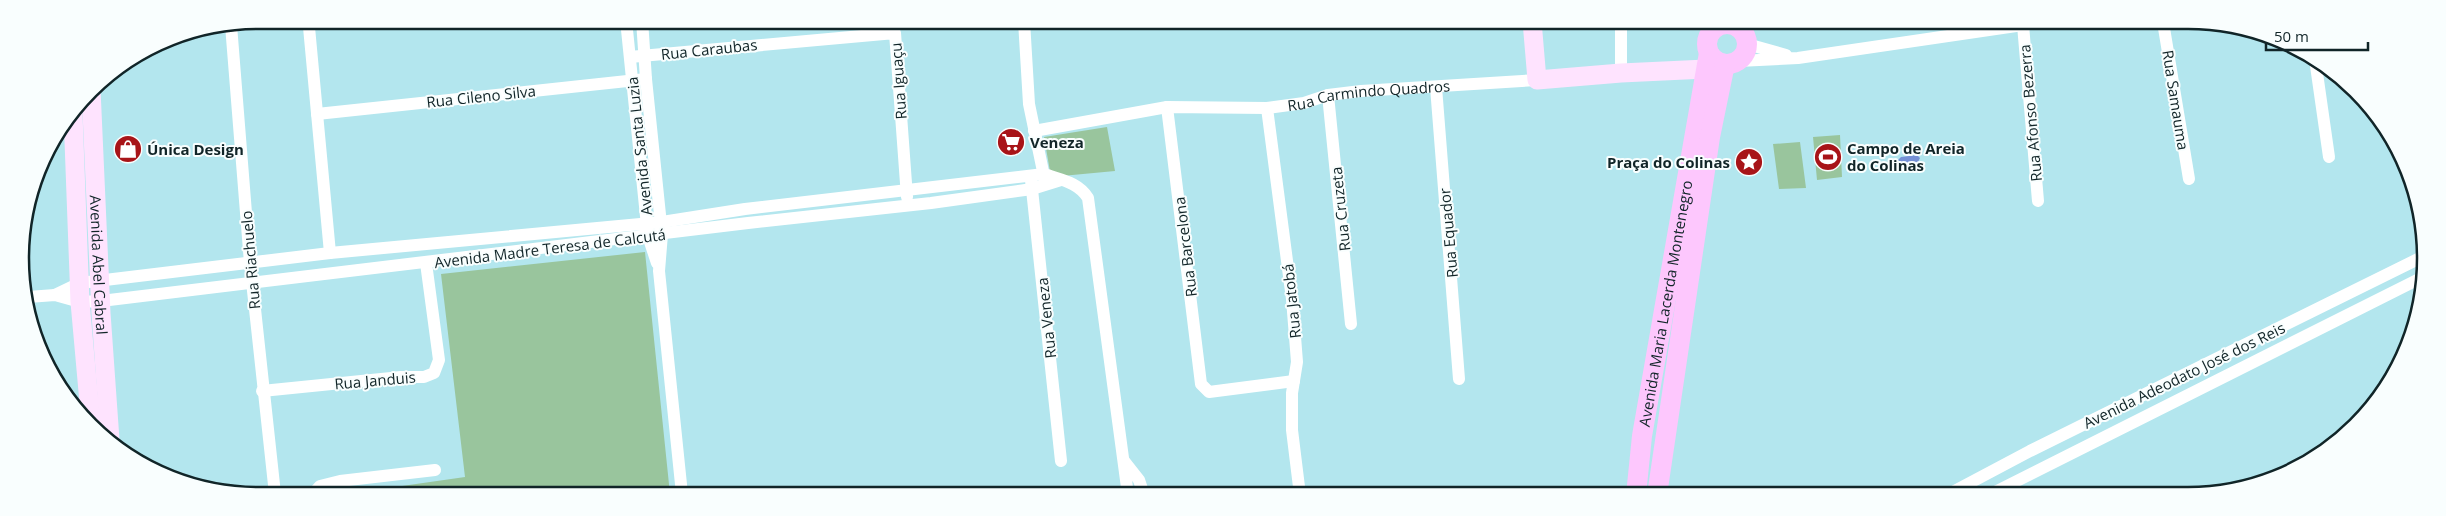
<svg xmlns="http://www.w3.org/2000/svg" width="2446" height="516" viewBox="0 0 2446 516" font-family="'Open Sans',sans-serif">
	<style>
		.green { fill: #99c59d }
		.water { fill: #7590d5 }
		.lines { fill: none; stroke-linecap: round; stroke-linejoin: round }
		.street { stroke: #fff; stroke-width: 12 }
		.secondary { stroke: #fee3fe; stroke-width: 19 }
		.primary { stroke: #fdc7fd; stroke-width: 20 }
		.labels { text-anchor: middle; dominant-baseline: central; stroke-width: 4; stroke-linejoin: round; paint-order: stroke }
		.street-label { font-size: 15px; fill: #112528; stroke: #f9fefe }
		.poi-label { font-size: 15px; font-weight: bold; fill: #112528; stroke: #f9fefe; text-anchor: start }
		.rim { fill: none; stroke: #112528; stroke-width: 2.5 }
	</style>
	<rect width="100%" height="100%" fill="#b3e6ee"/>
	<path class="green" d="M1107,127L1115,171L1051,177L1044,137Z
		M1840,135L1842,177L1817,180L1813,137Z
		M1800,142L1806,188L1779,189L1773,144Z
		M645,252L670,494H382L381,489L465,477L441,274Z"/>
	<path class="water" d="M1917,155L1920,158L1918,162L1901,164L1898,160L1901,157Z"/>
	<g class="lines">
		<g class="street">
			<path d="M302,20L309,27L310,38L330,253"/>
			<path d="M626,20L648,236L657,263"/>
			<path d="M642,20L646,79L662,234L659,271L682,494"/>
			<path d="M1024,21L1029,104L1045,181"/>
			<path d="M2163,22L2189,179"/>
			<path d="M231,25L250,263L275,494"/>
			<path d="M2023,25L2038,201"/>
			<path d="M1747,44L1786,55"/>
			<path d="M630,57L895,33L907,197"/>
			<path d="M2315,59L2329,157"/>
			<path d="M1738,61L1798,58L2043,22"/>
			<path d="M1621,73V21"/>
			<path d="M1436,87L1459,379"/>
			<path d="M1328,95L1351,324"/>
			<path d="M1167,107L1201,384L1209,392L1294,381"/>
			<path d="M1267,108L1292,299L1297,362L1292,393V430L1300,495"/>
			<path d="M317,114L646,79"/>
			<path id="s1" d="M1034,131L1167,107L1267,108L1304,103L1328,95L1361,91L1537,80"/>
			<path d="M1031,180L1061,461"/>
			<path d="M55,295L80,283L330,253L662,222L745,209L1044,174C1061,180 1078,182 1088,198L1128,495"/>
			<path d="M28,297L55,295L80,302L101,301L748,223L931,203L1032,189L1061,180"/>
			<path d="M262,391L401,377H424L434,373L439,360L426,263"/>
			<path d="M1124,461L1139,480L1144,495"/>
			<path d="M313,494L320,486L340,481L435,470"/>
			<path d="M1947,495L2030,451L2422,257"/>
			<path d="M1989,495L2423,277"/>
		</g>
		<g class="secondary">
			<path d="M1532,21L1537,80L1621,73L1706,69"/>
			<path id="s2" d="M91,89L101,313L110,440"/>
			<path d="M73,114L80,302L91,425"/>
		</g>
		<g class="primary">
			<circle cx="1727" cy="44" r="20"/>
			<path id="s3" d="M1636,495L1642,436L1709,53"/>
			<path d="M1657,495L1710,137L1725,64"/>
		</g>
	</g>
	<defs>
		<symbol id="supermarket-disc" viewBox="-11 -11 22 22"><circle r="9.5" fill="#a81418" stroke="#f9fefe"/><path d="M-6-5.5h2.5l.6 2H6L4.5 2H-2.5L-4.4-4H-6ZM-1.5 3.2a1.3 1.3 0 1 0 .1 0ZM3 3.2a1.3 1.3 0 1 0 .1 0Z" fill="#fff"/></symbol>
		<symbol id="shop-disc" viewBox="-11 -11 22 22"><circle r="9.5" fill="#a81418" stroke="#f9fefe"/><path d="M-5-2.5h2.3a2.7 3.5 0 0 1 5.4 0H5L5.5 6h-11ZM-1.5-2.5h3a1.5 2.3 0 0 0-3 0Z" fill="#fff"/></symbol>
		<symbol id="stadium-disc" viewBox="-11 -11 22 22"><circle r="9.5" fill="#a81418" stroke="#f9fefe"/><path d="M0-5a6.5 5 0 1 0 0 10a6.5 5 0 1 0 0-10ZM-3.5-1.8h7v3.6h-7Z" fill="#fff"/></symbol>
		<symbol id="sight-disc" viewBox="-11 -11 22 22"><circle r="9.5" fill="#a81418" stroke="#f9fefe"/><path d="M0-6L1.8-2.2L6-1.7L2.9 1.2L3.7 5.4L0 3.3L-3.7 5.4L-2.9 1.2L-6-1.7L-1.8-2.2Z" fill="#fff"/></symbol>
	</defs>
	<g fill-rule="evenodd">
		<use href="#supermarket-disc" x="995" y="126" width="32" height="32"/>
		<use href="#shop-disc" x="112" y="133" width="32" height="32"/>
		<use href="#stadium-disc" x="1812" y="141" width="32" height="32"/>
		<use href="#sight-disc" x="1733" y="146" width="32" height="32"/>
	</g>
	<g class="labels">
		<g class="street-label">
			<text transform="translate(709 49) rotate(-6)">Rua Caraubas</text>
			<text transform="translate(898 81) rotate(-94)">Rua Iguaçu</text>
			<text transform="translate(481 96) rotate(-6)">Rua Cileno Silva</text>
			<text stroke="none"><textPath href="#s1" startOffset="338">Rua Carmindo Quadros</textPath></text>
			<text transform="translate(2176 100) rotate(81)">Rua Samauma</text>
			<text transform="translate(2030 113) rotate(-95)">Rua Afonso Bezerra</text>
			<text transform="translate(639 146) rotate(-96)">Avenida Santa Luzia</text>
			<text transform="translate(1340 209) rotate(-96)">Rua Cruzeta</text>
			<text transform="translate(1448 233) rotate(-95)">Rua Equador</text>
			<text transform="translate(1185 247) rotate(-97)">Rua Barcelona</text>
			<text transform="translate(550 248) rotate(-7)">Avenida Madre Teresa de Calcutá</text>
			<text transform="translate(250 260) rotate(-95)">Rua Riachuelo</text>
			<text stroke="none"><textPath href="#s2" startOffset="176">Avenida Abel Cabral</textPath></text>
			<text transform="translate(1291 301) rotate(-96)">Rua Jatobá</text>
			<text stroke="none"><textPath href="#s3" startOffset="194">Avenida Maria Lacerda Montenegro</textPath></text>
			<text transform="translate(1046 318) rotate(-96)">Rua Veneza</text>
			<text transform="translate(2184 375) rotate(-26)">Avenida Adeodato José dos Reis</text>
			<text transform="translate(375 380) rotate(-5)">Rua Janduis</text>
		</g>
		<g class="poi-label">
			<text x="1030" y="142">Veneza</text>
			<text x="1847" y="148">Campo de Areia<tspan x="1847" dy="17">do Colinas</tspan></text>
			<text x="147" y="149">Única Design</text>
			<text x="1730" y="162" text-anchor="end">Praça do Colinas</text>
		</g>
	</g>
	<path d="M0 0H2446V516H0ZM258 29H2188A229 229 0 0 1 2417 258V258A229 229 0 0 1 2188 487H258A229 229 0 0 1 29 258V258A229 229 0 0 1 258 29Z" fill="#f9fefe" fill-rule="evenodd"/>
	<path class="rim" d="M258 29H2188A229 229 0 0 1 2417 258V258A229 229 0 0 1 2188 487H258A229 229 0 0 1 29 258V258A229 229 0 0 1 258 29Z"/>
	<path d="M2266 42v8h102v-8" fill="none" stroke="#112528" stroke-width="2.5"/>
	<text x="2274" y="42" font-size="15" fill="#112528" stroke="#f9fefe" stroke-width="4" paint-order="stroke">50 m</text>
</svg>
